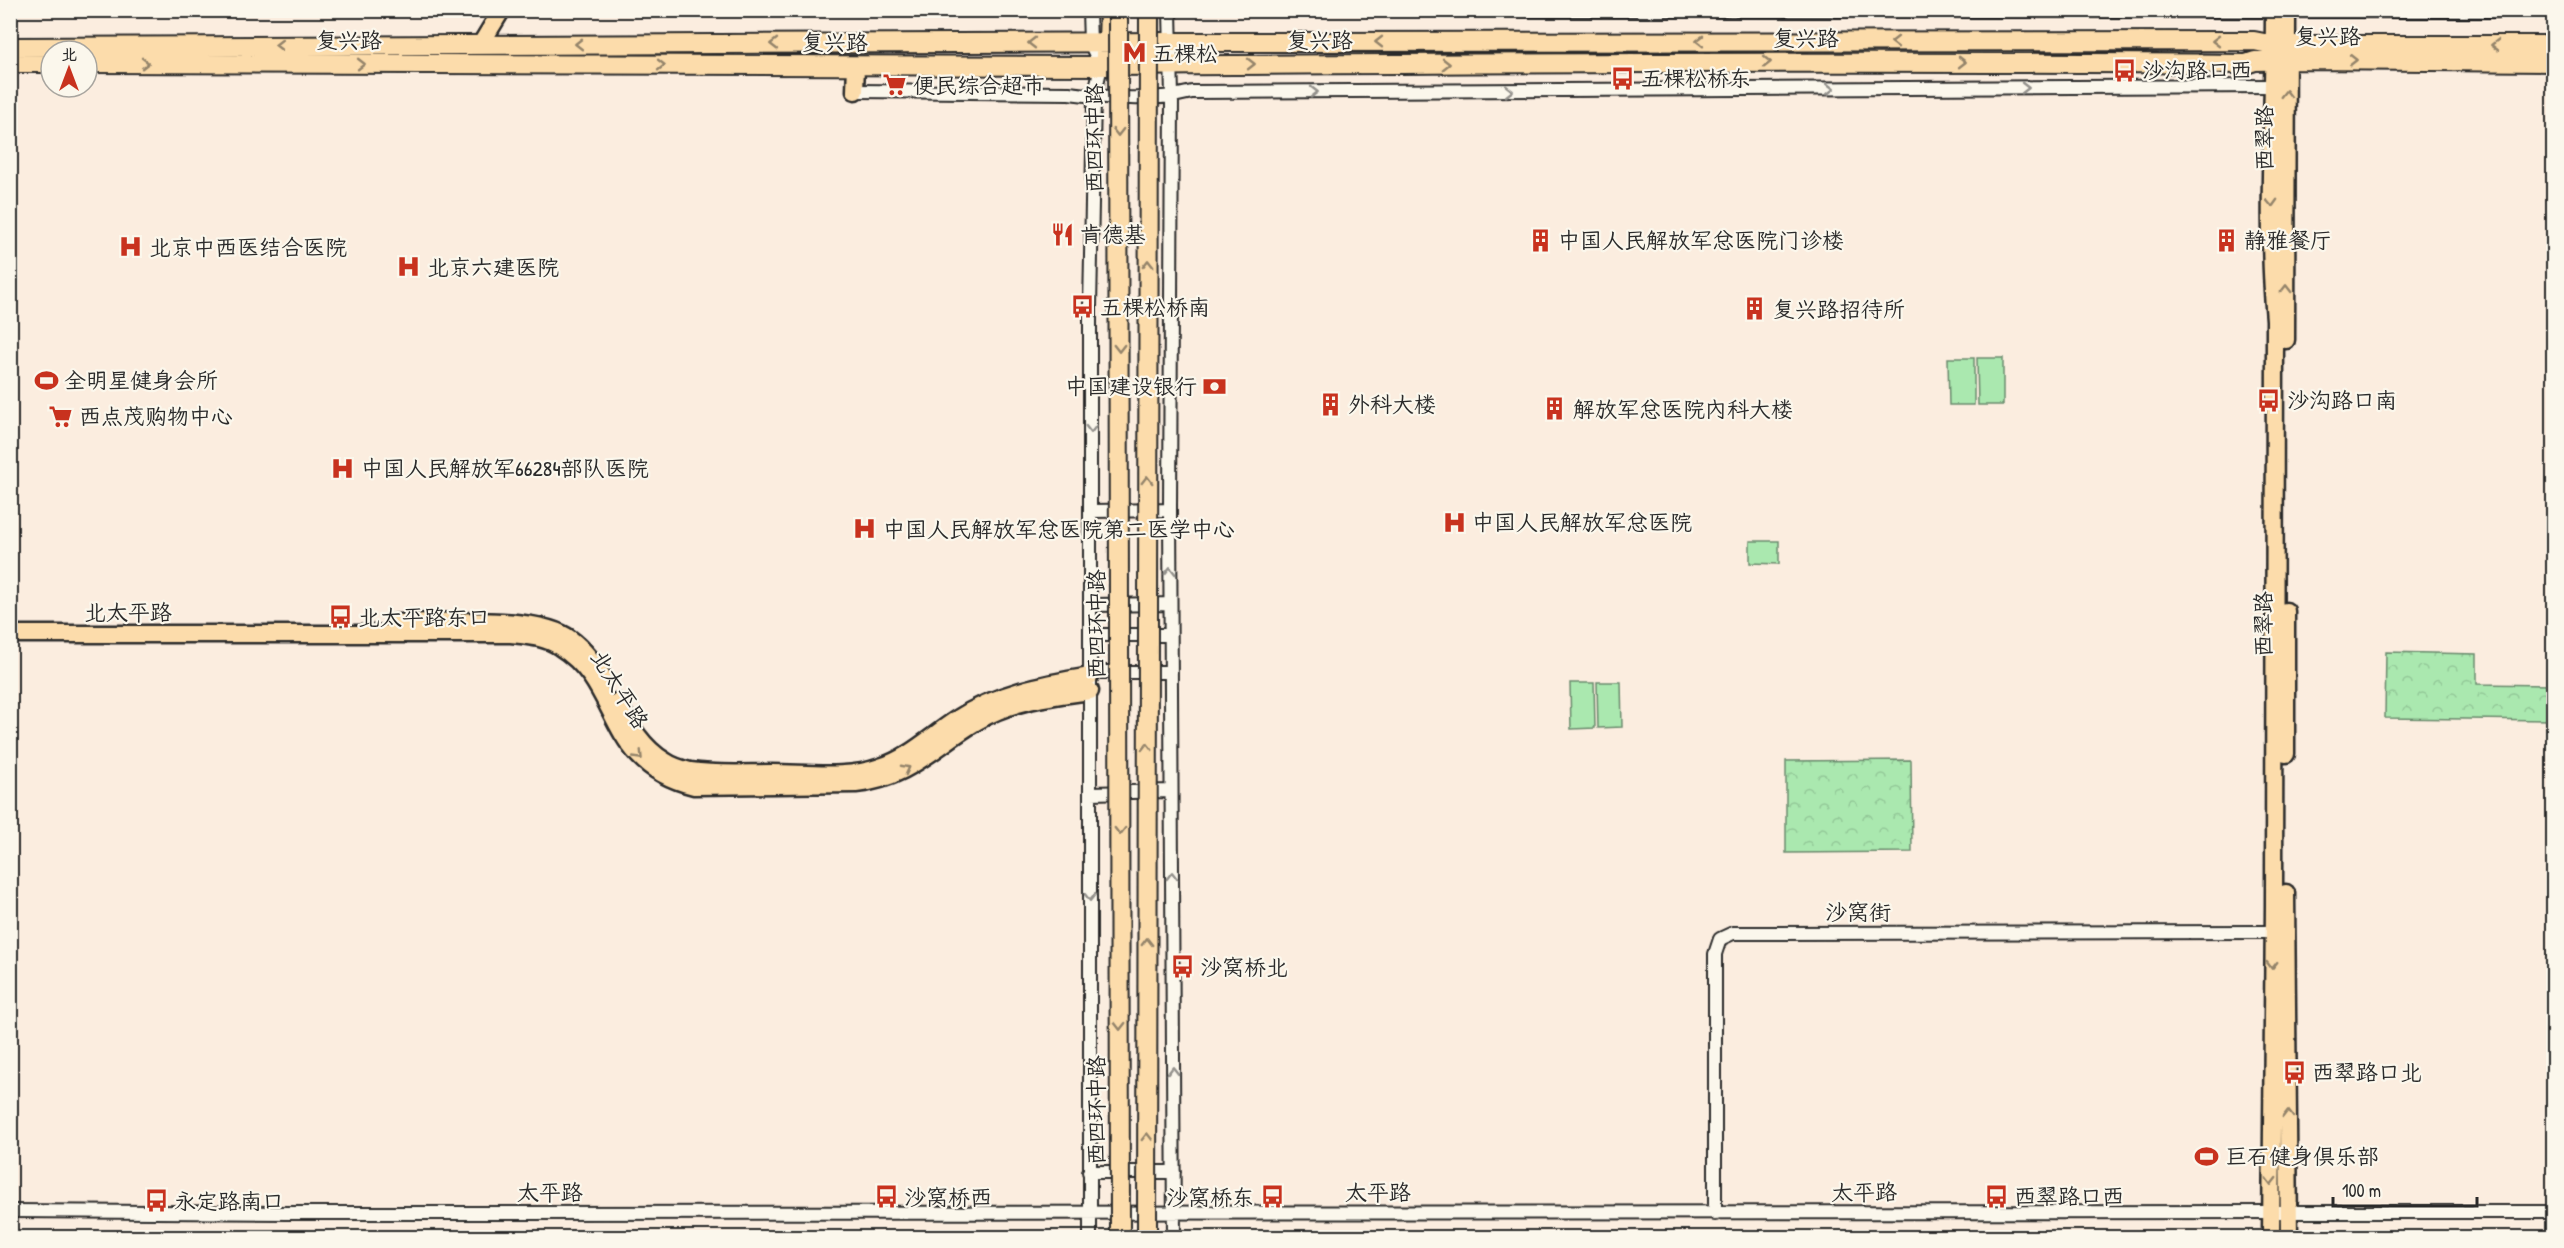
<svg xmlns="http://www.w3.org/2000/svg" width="2564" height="1248" viewBox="0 0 2564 1248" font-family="'Patrick Hand','LXGW WenKai TC',sans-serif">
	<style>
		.forest { fill: url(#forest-crowns); stroke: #6a8a6d; stroke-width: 1.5 }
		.pitch { fill: #aae8af; stroke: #6a8a6d; stroke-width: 1.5 }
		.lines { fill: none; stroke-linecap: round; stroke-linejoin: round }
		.minor-casing { stroke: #2b2b2b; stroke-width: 16 }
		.major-casing { stroke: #2b2b2b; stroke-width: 21 }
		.highway-casing { stroke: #2b2b2b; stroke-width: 22 }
		.minor { stroke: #fbf7ec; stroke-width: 12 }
		.major { stroke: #fcdcab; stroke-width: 16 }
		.highway { stroke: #fcdcab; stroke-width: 18 }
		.highway-bridge-casing { stroke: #2b2b2b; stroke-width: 22; stroke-linecap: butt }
		.highway-bridge { stroke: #fcdcab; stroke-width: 18 }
		.oneway { stroke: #94846b }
		.oneway2 { stroke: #93918c }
		.labels { text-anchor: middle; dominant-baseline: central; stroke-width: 4.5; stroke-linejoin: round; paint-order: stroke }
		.street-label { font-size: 22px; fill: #2b2b2b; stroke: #fbf7ec }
		.poi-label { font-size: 22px; fill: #2b2b2b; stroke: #fbf7ec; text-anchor: start }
	</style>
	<defs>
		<pattern id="forest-crowns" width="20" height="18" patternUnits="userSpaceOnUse" patternTransform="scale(1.5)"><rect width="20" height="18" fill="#aae8af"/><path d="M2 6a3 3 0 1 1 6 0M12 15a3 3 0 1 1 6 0" fill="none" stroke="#92c797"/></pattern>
	</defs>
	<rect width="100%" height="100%" fill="#fbeddf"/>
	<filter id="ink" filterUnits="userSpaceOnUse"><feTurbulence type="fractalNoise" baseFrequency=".0167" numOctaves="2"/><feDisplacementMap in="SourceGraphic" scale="12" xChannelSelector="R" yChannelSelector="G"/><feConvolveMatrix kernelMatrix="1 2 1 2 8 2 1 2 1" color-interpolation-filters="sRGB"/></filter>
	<g filter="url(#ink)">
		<path class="forest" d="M2386,652L2477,654V684L2553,685V720L2385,718Z
			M1911,760L1912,852L1786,853V761Z"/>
		<path class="pitch" d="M1948,358H1974V405H1949Z
			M1977,358H2003V405H1978Z
			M1750,541H1779V564L1750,563Z
			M1597,682H1621L1622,727L1598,728Z
			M1570,683H1594L1595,728L1571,729Z"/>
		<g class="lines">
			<defs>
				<path id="minor" d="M1089,10L1090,43L1101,66L1094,97L1090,308V1238
					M1170,10L1172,97L1170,510L1174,1238
					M1521,10L2554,11
					M855,91L1069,93C1108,98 1153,102 1192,92L2272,86
					M1091,511L1170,510
					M1091,605L1170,604
					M1090,635H1170
					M1090,672H1171
					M1091,793L1171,791
					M1089,1172H1174
					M10,1211L289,1213L2554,1212
					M1715,1214V954L1720,939L1733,933L2273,932"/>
				<path id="major" d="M481,44L501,11
					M855,91L856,66
					M2286,340L2287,10
					M395,623C438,623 530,614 566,636C581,645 593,661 603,677
					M10,634H511C528,636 546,637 560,647C623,686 603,764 694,786L856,784C907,779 934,747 976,722C1010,701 1051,696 1090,691
					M617,702C630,725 642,747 665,761C672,766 682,769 690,771C717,775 745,773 772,773C807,773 847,779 880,767C909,758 932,735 957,719C997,693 1043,684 1090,676
					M2286,754V611
					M2286,893L2289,1238
					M2271,1238L2274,906L2275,320C2266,217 2274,114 2274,10"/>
				<path id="highway" d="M10,47L1172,42L2254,41L2274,45H2554
					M1105,53L1108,42L1109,10
					M10,63H51
					M87,63L1101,66C1482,63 1864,61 2246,64L2255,61L2309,60L2554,62"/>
			</defs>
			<use href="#minor" class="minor-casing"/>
			<use href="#major" class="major-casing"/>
			<use href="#highway" class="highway-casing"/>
			<use href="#minor" class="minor"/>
			<use href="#major" class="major"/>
			<use href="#highway" class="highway"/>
			<defs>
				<path id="highway-bridge" d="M1118,10L1120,1238
					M1147,1238L1149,10"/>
			</defs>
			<use href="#highway-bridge" class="highway-bridge-casing"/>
			<use href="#highway-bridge" class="highway-bridge"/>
		</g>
		<defs><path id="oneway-chevron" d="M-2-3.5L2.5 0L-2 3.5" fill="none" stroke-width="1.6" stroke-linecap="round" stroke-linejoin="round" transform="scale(1.5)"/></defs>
		<g class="oneway">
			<use href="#oneway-chevron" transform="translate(1700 41) rotate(-180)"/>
			<use href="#oneway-chevron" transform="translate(2216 41) rotate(-180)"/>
			<use href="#oneway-chevron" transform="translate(1379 42) rotate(-180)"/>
			<use href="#oneway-chevron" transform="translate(1895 42) rotate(-180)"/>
			<use href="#oneway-chevron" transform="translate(1032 43) rotate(180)"/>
			<use href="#oneway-chevron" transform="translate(579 44) rotate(180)"/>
			<use href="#oneway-chevron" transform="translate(774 44) rotate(180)"/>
			<use href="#oneway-chevron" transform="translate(279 45) rotate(180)"/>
			<use href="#oneway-chevron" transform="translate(2495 45) rotate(180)"/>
			<use href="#oneway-chevron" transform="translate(2353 60)"/>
			<use href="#oneway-chevron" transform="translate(1767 62)"/>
			<use href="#oneway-chevron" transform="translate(1962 62)"/>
			<use href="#oneway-chevron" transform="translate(145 63)"/>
			<use href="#oneway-chevron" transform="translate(361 64)"/>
			<use href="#oneway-chevron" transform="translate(1251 64)"/>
			<use href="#oneway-chevron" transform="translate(1446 64)"/>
			<use href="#oneway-chevron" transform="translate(661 65)"/>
			<use href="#oneway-chevron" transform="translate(2286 94) rotate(-89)"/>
			<use href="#oneway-chevron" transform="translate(1118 132) rotate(90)"/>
			<use href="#oneway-chevron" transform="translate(2272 203) rotate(88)"/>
			<use href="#oneway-chevron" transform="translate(1148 264) rotate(-90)"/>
			<use href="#oneway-chevron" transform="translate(2286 289) rotate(-90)"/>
			<use href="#oneway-chevron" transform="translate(1119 348) rotate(90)"/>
			<use href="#oneway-chevron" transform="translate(1147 480) rotate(-90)"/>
			<use href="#oneway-chevron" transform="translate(1147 747) rotate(-90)"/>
			<use href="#oneway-chevron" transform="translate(639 756) rotate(46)"/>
			<use href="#oneway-chevron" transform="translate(906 769) rotate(-28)"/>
			<use href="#oneway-chevron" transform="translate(1120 831) rotate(90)"/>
			<use href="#oneway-chevron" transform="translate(1147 942) rotate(-90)"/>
			<use href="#oneway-chevron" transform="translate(2272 965) rotate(91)"/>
			<use href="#oneway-chevron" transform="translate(1120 1026) rotate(90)"/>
			<use href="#oneway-chevron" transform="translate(2288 1114) rotate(-90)"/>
			<use href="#oneway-chevron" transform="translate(1147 1137) rotate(-90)"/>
			<use href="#oneway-chevron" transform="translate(2271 1181) rotate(90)"/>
		</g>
		<g class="oneway2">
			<use href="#oneway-chevron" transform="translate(2025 88)"/>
			<use href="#oneway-chevron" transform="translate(1830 89)"/>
			<use href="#oneway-chevron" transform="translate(1509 91)"/>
			<use href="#oneway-chevron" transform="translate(1314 92)"/>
			<use href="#oneway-chevron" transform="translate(1091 429) rotate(90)"/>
			<use href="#oneway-chevron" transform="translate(1170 571) rotate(-90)"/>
			<use href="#oneway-chevron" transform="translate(1172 876) rotate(-90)"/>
			<use href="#oneway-chevron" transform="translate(1090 897) rotate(90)"/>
			<use href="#oneway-chevron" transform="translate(1173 1071) rotate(-91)"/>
		</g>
	</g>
	<defs>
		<symbol id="metro-bare" viewBox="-9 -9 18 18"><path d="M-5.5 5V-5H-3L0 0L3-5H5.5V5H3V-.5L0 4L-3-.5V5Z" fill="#c8321e" stroke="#fbf7ec" stroke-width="2.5" paint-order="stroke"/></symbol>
		<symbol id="bus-bare" viewBox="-9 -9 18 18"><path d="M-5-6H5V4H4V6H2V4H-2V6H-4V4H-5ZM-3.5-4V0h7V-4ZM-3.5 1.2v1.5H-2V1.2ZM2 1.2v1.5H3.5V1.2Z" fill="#c8321e" stroke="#fbf7ec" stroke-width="2.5" paint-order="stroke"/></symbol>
		<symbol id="supermarket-bare" viewBox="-9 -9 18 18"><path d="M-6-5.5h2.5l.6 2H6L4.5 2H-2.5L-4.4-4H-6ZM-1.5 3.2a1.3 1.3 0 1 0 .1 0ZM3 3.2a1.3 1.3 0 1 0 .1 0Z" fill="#c8321e" stroke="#fbf7ec" stroke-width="2.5" paint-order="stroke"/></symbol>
		<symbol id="restaurant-bare" viewBox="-9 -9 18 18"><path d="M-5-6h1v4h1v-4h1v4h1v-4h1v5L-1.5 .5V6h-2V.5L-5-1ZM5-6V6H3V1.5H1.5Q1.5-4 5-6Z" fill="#c8321e" stroke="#fbf7ec" stroke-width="2.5" paint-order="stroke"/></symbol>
		<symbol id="building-bare" viewBox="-9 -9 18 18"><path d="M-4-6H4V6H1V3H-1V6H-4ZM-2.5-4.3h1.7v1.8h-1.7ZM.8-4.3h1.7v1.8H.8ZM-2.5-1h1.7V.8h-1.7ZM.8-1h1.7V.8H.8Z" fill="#c8321e" stroke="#fbf7ec" stroke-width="2.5" paint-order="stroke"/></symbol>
		<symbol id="hospital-bare" viewBox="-9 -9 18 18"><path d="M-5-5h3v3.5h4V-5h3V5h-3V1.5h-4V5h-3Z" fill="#c8321e" stroke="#fbf7ec" stroke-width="2.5" paint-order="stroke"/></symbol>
		<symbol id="stadium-bare" viewBox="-9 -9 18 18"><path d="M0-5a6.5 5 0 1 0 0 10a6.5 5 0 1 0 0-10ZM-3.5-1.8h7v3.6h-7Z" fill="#c8321e" stroke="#fbf7ec" stroke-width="2.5" paint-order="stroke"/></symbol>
		<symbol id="bank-bare" viewBox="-9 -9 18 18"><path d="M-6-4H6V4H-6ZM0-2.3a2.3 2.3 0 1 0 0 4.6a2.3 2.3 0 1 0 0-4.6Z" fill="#c8321e" stroke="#fbf7ec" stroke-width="2.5" paint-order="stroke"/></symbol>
	</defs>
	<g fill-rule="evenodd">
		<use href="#metro-bare" x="1118" y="36" width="33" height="33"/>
		<use href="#bus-bare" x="2108" y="54" width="33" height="33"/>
		<use href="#bus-bare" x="1606" y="62" width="33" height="33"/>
		<use href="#supermarket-bare" x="878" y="68" width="33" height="33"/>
		<use href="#restaurant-bare" x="1046" y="218" width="33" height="33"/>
		<use href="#building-bare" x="1524" y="224" width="33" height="33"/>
		<use href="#building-bare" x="2210" y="224" width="33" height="33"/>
		<use href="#hospital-bare" x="114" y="230" width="33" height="33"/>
		<use href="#hospital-bare" x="392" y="250" width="33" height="33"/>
		<use href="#bus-bare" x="1066" y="290" width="33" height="33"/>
		<use href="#building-bare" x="1738" y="292" width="33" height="33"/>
		<use href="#stadium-bare" x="30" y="364" width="33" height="33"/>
		<use href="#bank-bare" x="1198" y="370" width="33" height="33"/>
		<use href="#bus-bare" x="2252" y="384" width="33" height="33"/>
		<use href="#building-bare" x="1314" y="388" width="33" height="33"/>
		<use href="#building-bare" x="1538" y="392" width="33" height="33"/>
		<use href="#supermarket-bare" x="44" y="400" width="33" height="33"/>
		<use href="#hospital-bare" x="326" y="452" width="33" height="33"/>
		<use href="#hospital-bare" x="1438" y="506" width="33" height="33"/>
		<use href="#hospital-bare" x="848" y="512" width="33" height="33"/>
		<use href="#bus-bare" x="324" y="600" width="33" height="33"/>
		<use href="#bus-bare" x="1166" y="950" width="33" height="33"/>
		<use href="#bus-bare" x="2278" y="1056" width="33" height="33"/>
		<use href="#stadium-bare" x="2190" y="1140" width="33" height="33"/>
		<use href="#bus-bare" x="1980" y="1180" width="33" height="33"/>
		<use href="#bus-bare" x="870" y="1180" width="33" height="33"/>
		<use href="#bus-bare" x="1256" y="1180" width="33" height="33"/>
		<use href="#bus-bare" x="140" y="1184" width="33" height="33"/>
	</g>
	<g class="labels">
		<g class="street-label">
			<text x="2328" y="36">复兴路</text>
			<text x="1806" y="38">复兴路</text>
			<text x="349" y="40">复兴路</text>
			<text x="1320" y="40">复兴路</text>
			<text x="835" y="42">复兴路</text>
			<text transform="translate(1094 138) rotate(-90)">西四环中路</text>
			<text transform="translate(2264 138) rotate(-90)">西翠路</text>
			<text x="128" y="612">北太平路</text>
			<text transform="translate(1096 624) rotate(-90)">西四环中路</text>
			<text transform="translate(2263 624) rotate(-90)">西翠路</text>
			<text transform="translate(620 689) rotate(58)">北太平路</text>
			<text x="1858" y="912">沙窝街</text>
			<text transform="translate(1096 1110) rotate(-90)">西四环中路</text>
			<text x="550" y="1192">太平路</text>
			<text x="1378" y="1192">太平路</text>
			<text transform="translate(1864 1192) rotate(-1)">太平路</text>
		</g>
		<g class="poi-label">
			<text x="1152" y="53">五棵松</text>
			<text x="2142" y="70">沙沟路口西</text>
			<text x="1641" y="78">五棵松桥东</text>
			<text x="913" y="85">便民综合超市</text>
			<text x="1080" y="234">肯德基</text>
			<text x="1558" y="240">中国人民解放军总医院门诊楼</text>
			<text x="2244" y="240">静雅餐厅</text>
			<text x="149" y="247">北京中西医结合医院</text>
			<text x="427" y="267">北京六建医院</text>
			<text x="1100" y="307">五棵松桥南</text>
			<text x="1773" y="309">复兴路招待所</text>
			<text x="64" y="380">全明星健身会所</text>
			<text x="1197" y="386" text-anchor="end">中国建设银行</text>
			<text x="2287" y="400">沙沟路口南</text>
			<text x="1348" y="404">外科大楼</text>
			<text x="1573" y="409">解放军总医院内科大楼</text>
			<text x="79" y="416">西点茂购物中心</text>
			<text x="361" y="468">中国人民解放军66284部队医院</text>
			<text x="1472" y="522">中国人民解放军总医院</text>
			<text x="883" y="529">中国人民解放军总医院第二医学中心</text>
			<text x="358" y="617">北太平路东口</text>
			<text x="1200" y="967">沙窝桥北</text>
			<text x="2312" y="1072">西翠路口北</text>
			<text x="2225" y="1156">巨石健身俱乐部</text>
			<text x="2014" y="1196">西翠路口西</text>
			<text x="904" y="1197">沙窝桥西</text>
			<text x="1254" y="1197" text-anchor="end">沙窝桥东</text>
			<text x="174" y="1201">永定路南口</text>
		</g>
	</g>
	<rect width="2564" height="1248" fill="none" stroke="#fbf7ec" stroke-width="36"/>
	<rect x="18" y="18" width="2528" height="1212" fill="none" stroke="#2b2b2b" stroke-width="2" filter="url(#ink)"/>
	<g transform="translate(69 69)"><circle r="28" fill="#fbf7ec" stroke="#a8a59f" stroke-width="1.5"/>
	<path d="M0-4.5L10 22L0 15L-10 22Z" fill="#c8321e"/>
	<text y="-9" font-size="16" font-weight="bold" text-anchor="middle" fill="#2b2b2b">北</text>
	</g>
	<path d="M2333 1197v9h144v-9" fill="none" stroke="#2b2b2b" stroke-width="3"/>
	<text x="2342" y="1197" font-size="18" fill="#2b2b2b" stroke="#fbf7ec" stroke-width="4.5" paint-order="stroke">100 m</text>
</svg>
